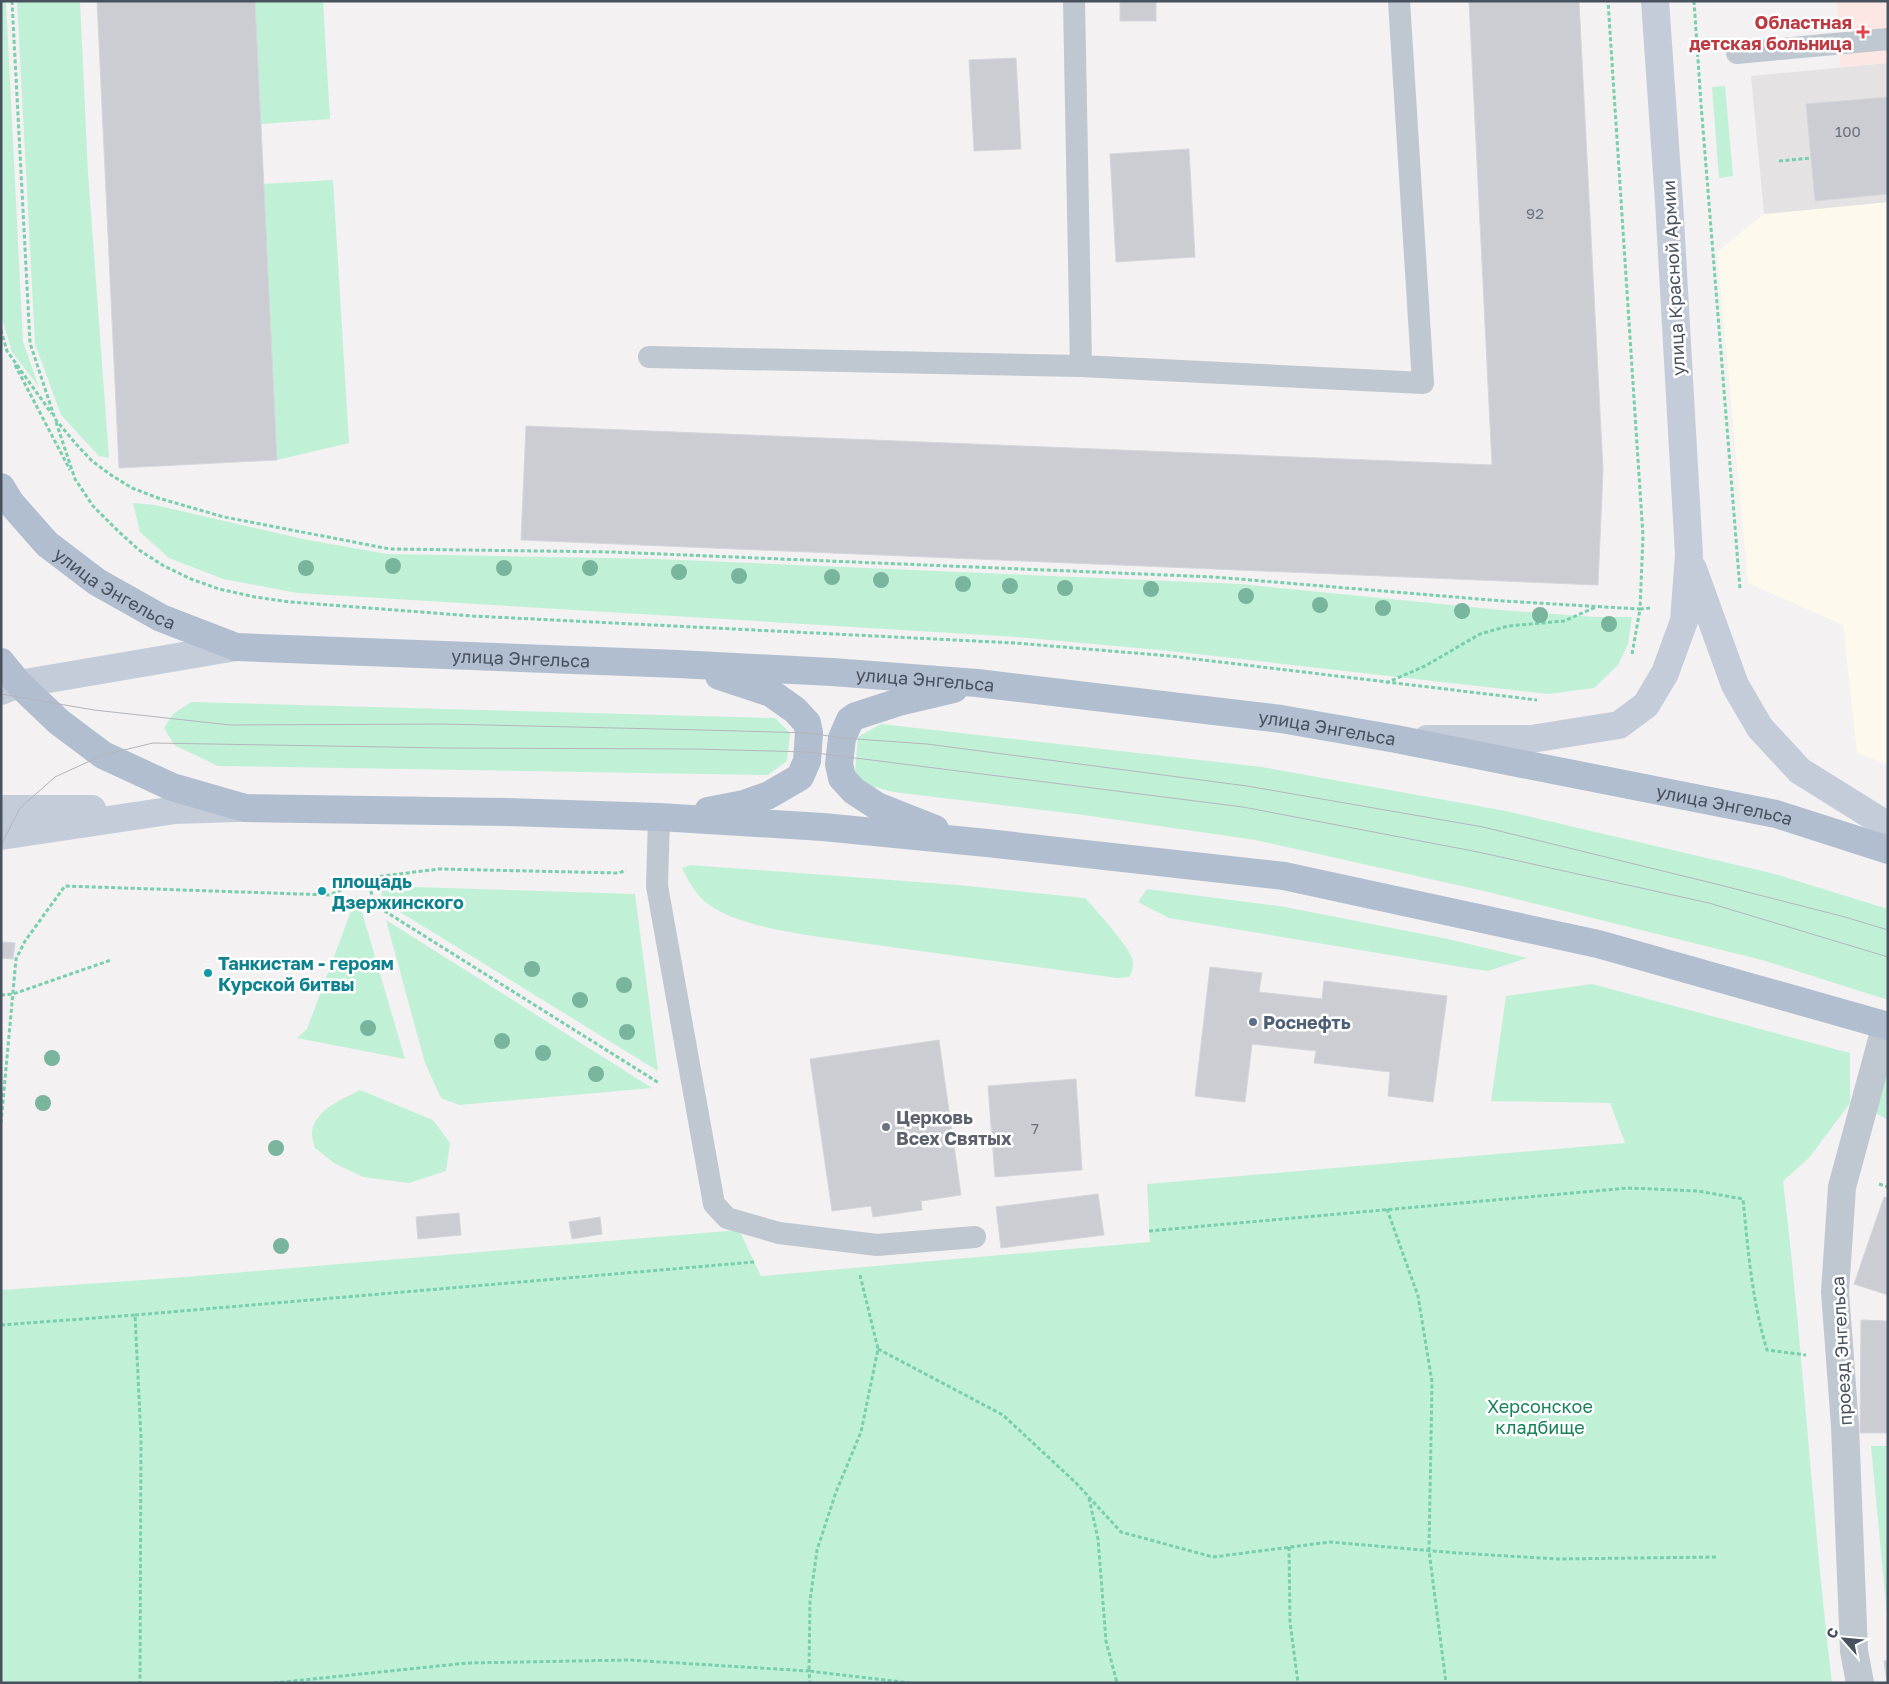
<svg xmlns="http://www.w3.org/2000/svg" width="1889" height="1684" viewBox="0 0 1889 1684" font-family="'Golos Text',sans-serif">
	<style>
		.commercial { fill: #fdf9ec }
		.education { fill: #e4e2e3 }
		.medical { fill: #fce7e3 }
		.green { fill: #c0f1d7 }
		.building { fill: #cbcdd3; stroke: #d5d6dc }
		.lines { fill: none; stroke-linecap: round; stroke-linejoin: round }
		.path { stroke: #77cfab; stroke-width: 3; stroke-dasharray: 4 2.5; stroke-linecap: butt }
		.lane { stroke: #bfc7d0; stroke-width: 22 }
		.street { stroke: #bfc7d0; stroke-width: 28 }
		.secondary { stroke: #c4ccda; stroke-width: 28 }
		.primary { stroke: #b1bed0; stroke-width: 28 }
		.tram { stroke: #b3b5bb; stroke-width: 1 }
		.tree { fill: #79b49c }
		.health-dot { fill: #e0444e; stroke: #fff; stroke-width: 2 }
		.culture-dot { fill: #0f9aa8; stroke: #fff; stroke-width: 2 }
		.service-dot { fill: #5c6f8a; stroke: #fff; stroke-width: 2 }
		.worship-dot { fill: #6b7280; stroke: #fff; stroke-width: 2 }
		.labels { text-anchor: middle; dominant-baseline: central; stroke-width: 5; stroke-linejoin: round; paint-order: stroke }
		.number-label { font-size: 15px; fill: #69717c }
		.health-label { font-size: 18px; font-weight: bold; fill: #be3a42; stroke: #fff; text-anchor: end }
		.street-label { font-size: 18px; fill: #48525f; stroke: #fff }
		.culture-label { font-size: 18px; font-weight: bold; fill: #0d838f; stroke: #fff; text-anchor: start }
		.service-label { font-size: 18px; font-weight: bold; fill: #4e5e75; stroke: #fff; text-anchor: start }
		.worship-label { font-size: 18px; font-weight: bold; fill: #5b616d; stroke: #fff; text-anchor: start }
		.park-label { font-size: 18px; fill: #168356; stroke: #fff }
	</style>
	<rect width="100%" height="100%" fill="#f3f1f1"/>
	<path class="commercial" d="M1888,202V765L1857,753L1843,625L1748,583L1717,252L1764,214Z"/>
	<path class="education" d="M1888,63V202L1764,214L1751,76Z"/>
	<path class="medical" d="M1837,1H1888V63L1840,67Z"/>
	<path class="green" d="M1,1H6L23,342L39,387L12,352L1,315Z
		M17,1H80L88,173L109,458L99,456L61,415L35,344Z
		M255,1H323L330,119L261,124Z
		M1725,86L1733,176L1719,178L1712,87Z
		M333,180L349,443L277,460L263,184Z
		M133,503L155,505L303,539L387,554L657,559L1240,584L1501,610L1594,617H1632L1628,644L1618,665L1594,688L1548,694L1170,651L1017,637L297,593L223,579L169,558L140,532Z
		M191,702L775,718L790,733L787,761L768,775L218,766L174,745L164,728L173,714Z
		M881,724L1262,767L1506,811L1775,874L1888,909V1000L1762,960L1484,891L1255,840L1084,815L893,792L867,785L855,771L858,737Z
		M690,865L958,885L1085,898C1096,910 1127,944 1132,958C1134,966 1133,971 1129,977L1117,978C1032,966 947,955 862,943C819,936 743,930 708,904C696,895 688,881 682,868Z
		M381,886L635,894L658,1071L382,901Z
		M1147,889L1285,907L1448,939L1527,958L1488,971L1461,967L1169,918L1138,902Z
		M357,895L405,1059L297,1038L307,1029Z
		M386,920L652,1088L459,1105L441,1098L425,1063Z
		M1592,984L1850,1053V1103L1809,1158L1783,1181C1803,1348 1812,1516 1832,1683H1V1290L185,1277L739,1230L761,1276L1150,1242L1147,1184L1625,1143L1610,1103L1491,1101L1506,996Z
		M1888,1067V1120L1874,1112Z
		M360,1090L433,1120L450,1143L446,1171L409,1183L363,1177L334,1163L315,1148C314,1143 311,1137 312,1132C315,1109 342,1100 360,1090Z
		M1871,1446H1888V1626Z"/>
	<path class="building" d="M97,1H255L277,460L119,468Z
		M1120,1H1156V21H1120Z
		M1469,1H1579L1603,470L1598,585L521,540L526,426L1492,465Z
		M1016,58L1021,149L974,151L969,60Z
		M1888,97V194L1815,201L1806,104Z
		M1189,149L1195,257L1116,262L1110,154Z
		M1,942L15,943L13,959L1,958Z
		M1210,967L1262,973L1259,992L1322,999L1324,981L1447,996L1433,1102L1388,1096L1390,1072L1314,1063L1316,1051L1252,1044L1245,1102L1195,1096Z
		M939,1040L961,1195L921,1201L922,1210L873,1217L871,1206L832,1211L810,1059Z
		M1076,1079L1082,1170L995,1177L988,1086Z
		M1098,1194L1104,1235L1001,1248L996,1207Z
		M1884,1197L1888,1198V1295L1854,1284Z
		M459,1213L461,1235L418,1239L416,1217Z
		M600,1217L602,1234L572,1239L569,1222Z
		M1861,1320L1888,1321V1433H1860Z
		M1888,1660V1683H1887L1884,1661Z"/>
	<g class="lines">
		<path class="path" d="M12,1L30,343L55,419L76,444L92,461L111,475L132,488L158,498L224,517L390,549L613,552L1214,577L1503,601L1640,609L1643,536L1608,1
			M1694,1L1701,104L1740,589
			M1779,161L1811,158
			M1,330L7,351L52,414
			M15,365L70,470
			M56,422L75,479L93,506L118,531L139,550L164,566L191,579L219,589L255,597L290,602L473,616L1015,643L1170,656L1537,700
			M1632,654L1640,609L1650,608
			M1386,683L1425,666L1480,634L1508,626L1564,621L1596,607
			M367,878L439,869L619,873L626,870
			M1,995L13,994L111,960
			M1,1123L16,959L25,941L65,886L330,895L367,878L375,905L659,1083
			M1879,1184L1888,1187
			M1387,1209L1418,1296L1432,1382L1429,1551L1446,1683
			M1149,1231L1628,1188L1698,1191L1743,1199C1748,1250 1752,1301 1767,1350L1806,1355
			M860,1275L878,1349L861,1432L836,1492L817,1550L810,1601L809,1671L910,1683
			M135,1315L754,1262
			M1,1325L135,1315L141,1438L140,1683
			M878,1349L1003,1415L1076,1483L1121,1532L1213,1557L1330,1542L1457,1553L1558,1559L1716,1557
			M1089,1498L1098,1539L1106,1641L1117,1683
			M1289,1547L1290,1622L1298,1683
			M274,1683L467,1663L629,1660L809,1671L810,1683"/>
		<path class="lane" d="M1074,1L1081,366
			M1737,53L1888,39
			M649,357L1081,366L1423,383L1399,1
			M659,817L657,886L714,1204L727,1218L779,1233L877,1245L975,1237"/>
		<path class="street" d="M1860,1683L1854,1651L1845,1426L1835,1292L1842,1187L1886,1025"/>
		<path class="secondary" d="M1693,569L1735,685L1760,728L1800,771L1888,826
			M1,691L19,684L236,647
			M1427,739H1531L1619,725L1646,705L1665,673L1684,621L1689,555L1669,202L1655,1
			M1,809H92
			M1,836L175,810L238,808"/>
		<g class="primary">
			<path id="s1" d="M1,487L10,502L47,544L97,582L161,618L236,647L678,664L832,672L977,683L1281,719L1396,739L1776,814L1888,850"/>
			<path d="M1,662L19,684L59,722L103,755L172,787L245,808L506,812L659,817L823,827L987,843L1284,876L1598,944L1888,1026"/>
			<path d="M708,811L744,804L769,795L800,777L807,761L809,733L807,723L795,710L771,693L719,676"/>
			<path d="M935,829L877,806L854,791L842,778L839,764L842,738L850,720L856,716L899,702L954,689"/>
		</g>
		<path class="tram" d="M1,694L94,710L230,725L442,724L703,730L809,733L842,738L927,744L1247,786L1483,827L1716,884L1845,917L1888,930
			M1,845L20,808L55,777L103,755L153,743L444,748L696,749L808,752L1243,807L1478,852L1709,903L1888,957"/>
	</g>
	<g class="tree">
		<circle cx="393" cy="566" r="8"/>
		<circle cx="306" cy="568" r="8"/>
		<circle cx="504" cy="568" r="8"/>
		<circle cx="590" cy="568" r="8"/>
		<circle cx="679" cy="572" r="8"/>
		<circle cx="739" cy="576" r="8"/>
		<circle cx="832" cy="577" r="8"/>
		<circle cx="881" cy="580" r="8"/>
		<circle cx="963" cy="584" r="8"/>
		<circle cx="1010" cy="586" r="8"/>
		<circle cx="1065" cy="588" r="8"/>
		<circle cx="1151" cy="589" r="8"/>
		<circle cx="1246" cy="596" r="8"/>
		<circle cx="1320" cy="605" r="8"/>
		<circle cx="1383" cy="608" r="8"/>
		<circle cx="1462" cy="611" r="8"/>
		<circle cx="1540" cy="615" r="8"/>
		<circle cx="1609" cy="624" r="8"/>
		<circle cx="532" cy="969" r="8"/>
		<circle cx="624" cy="985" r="8"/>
		<circle cx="580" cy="1000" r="8"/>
		<circle cx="368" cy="1028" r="8"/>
		<circle cx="627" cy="1032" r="8"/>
		<circle cx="502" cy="1041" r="8"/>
		<circle cx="543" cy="1053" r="8"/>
		<circle cx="52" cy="1058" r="8"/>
		<circle cx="596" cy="1074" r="8"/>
		<circle cx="43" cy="1103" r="8"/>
		<circle cx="276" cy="1148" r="8"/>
		<circle cx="281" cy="1246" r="8"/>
	</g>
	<path class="health-dot" d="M1860.5 24.5h5v5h5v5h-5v5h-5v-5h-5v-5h5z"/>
	<g class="culture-dot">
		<circle cx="322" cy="891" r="5"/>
		<circle cx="208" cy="973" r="5"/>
	</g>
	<circle class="service-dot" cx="1253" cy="1022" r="5"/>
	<circle class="worship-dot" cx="886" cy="1127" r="5"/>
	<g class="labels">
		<g class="number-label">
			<text x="1848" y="131">100</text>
			<text x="1535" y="213">92</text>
			<text x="1035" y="1128">7</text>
		</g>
		<g class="health-label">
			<text x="1852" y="22">Областная<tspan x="1852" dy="21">детская больница</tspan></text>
		</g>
		<g class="street-label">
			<text transform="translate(1673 278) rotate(-93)">улица Красной Армии</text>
			<text stroke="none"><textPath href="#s1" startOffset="155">улица Энгельса</textPath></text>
			<text stroke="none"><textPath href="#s1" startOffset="575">улица Энгельса</textPath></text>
			<text stroke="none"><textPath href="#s1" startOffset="980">улица Энгельса</textPath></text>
			<text stroke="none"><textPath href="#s1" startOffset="1385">улица Энгельса</textPath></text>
			<text stroke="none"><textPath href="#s1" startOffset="1790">улица Энгельса</textPath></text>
			<text transform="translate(1841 1351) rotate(-93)">проезд Энгельса</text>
		</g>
		<g class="culture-label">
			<text x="332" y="881">площадь<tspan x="332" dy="21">Дзержинского</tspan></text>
			<text x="218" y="963">Танкистам - героям<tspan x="218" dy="21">Курской битвы</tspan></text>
		</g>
		<g class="service-label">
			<text x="1263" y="1022">Роснефть</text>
		</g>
		<g class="worship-label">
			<text x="896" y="1117">Церковь<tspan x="896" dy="21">Всех Святых</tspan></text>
		</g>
		<g class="park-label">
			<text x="1540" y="1406">Херсонское<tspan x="1540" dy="21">кладбище</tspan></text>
		</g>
	</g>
	<rect width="1889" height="1684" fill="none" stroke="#48525f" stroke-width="5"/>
	<g transform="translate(1844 1639) rotate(297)" stroke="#ffffff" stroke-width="4" paint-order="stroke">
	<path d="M0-4L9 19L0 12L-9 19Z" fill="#48525f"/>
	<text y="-8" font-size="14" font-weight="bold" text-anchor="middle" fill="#48525f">С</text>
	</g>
</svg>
